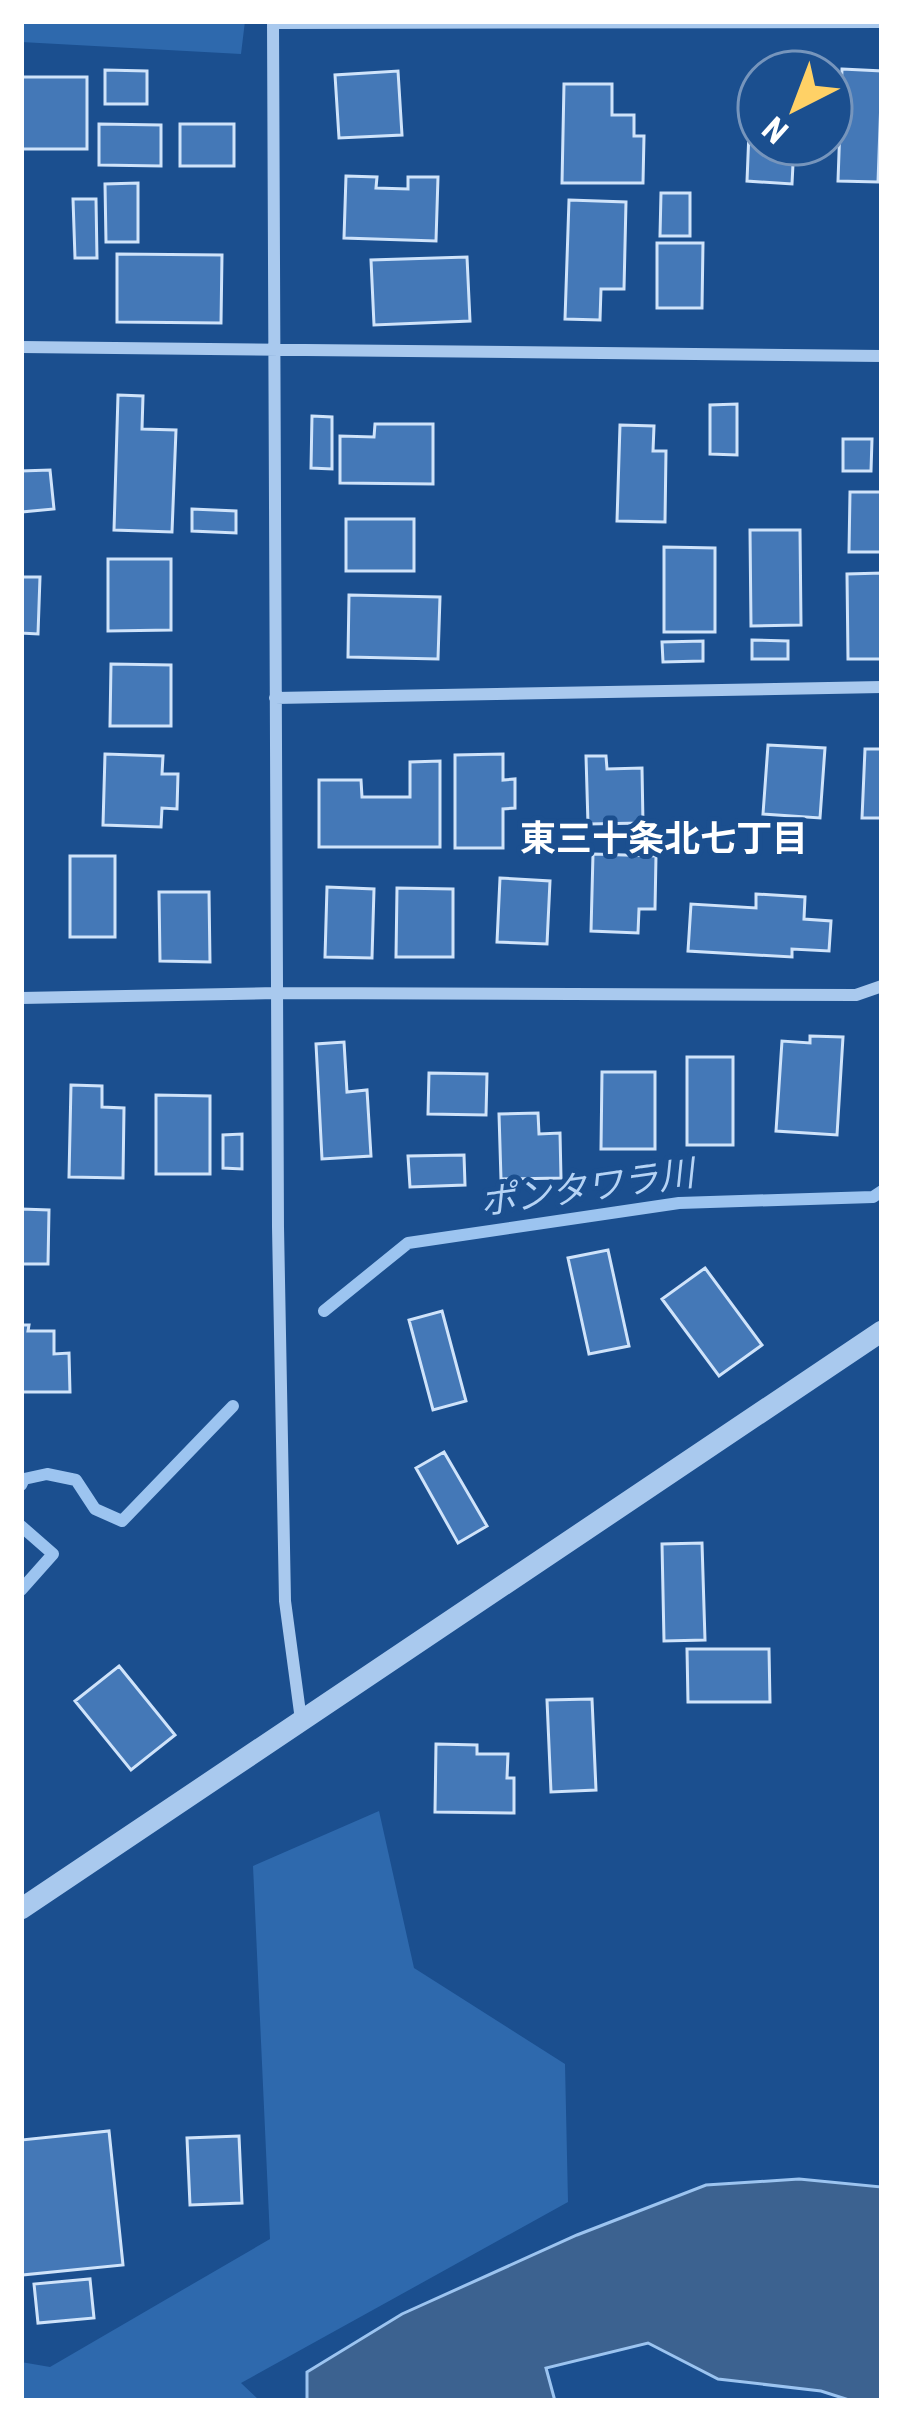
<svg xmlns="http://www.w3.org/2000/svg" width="903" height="2422" viewBox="0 0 903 2422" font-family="'Roboto Condensed','Noto Sans JP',sans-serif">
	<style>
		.green { fill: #2e69ad }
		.water { fill: #3c6290; stroke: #9cc4f0; stroke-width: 3 }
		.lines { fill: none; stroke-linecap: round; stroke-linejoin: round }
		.stream { stroke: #9cc4f0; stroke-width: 12 }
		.building { fill: #4478b7; stroke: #cfe3fa; stroke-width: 3 }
		.minor { stroke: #a9c9ee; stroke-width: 12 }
		.tertiary { stroke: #a9c9ee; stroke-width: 21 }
		.labels { text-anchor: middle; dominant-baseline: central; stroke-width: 10; stroke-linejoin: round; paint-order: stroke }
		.neighbourhood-label { font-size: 36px; font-weight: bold; fill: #fff; stroke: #1b4f8f }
		.water-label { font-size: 36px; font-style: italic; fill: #b5d3f5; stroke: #1b4f8f }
	</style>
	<rect width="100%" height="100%" fill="#1b4f8f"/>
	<path class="green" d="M21,21H245L241,54L21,42Z
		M379,1811L414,1968L565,2064L568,2202L241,2383L260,2401H21V2362L50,2367L270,2239L253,1866Z"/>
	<path class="water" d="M799,2179L882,2187V2401H852L821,2391L718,2379L648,2343L546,2368L555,2401H307V2372L402,2314L577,2235L706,2185Z"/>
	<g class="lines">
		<path class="stream" d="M324,1311L408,1243L679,1203L873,1197L882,1191
			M21,1485L24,1479L47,1474L76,1480L95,1509L122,1521L233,1406
			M21,1526L53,1554L21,1590"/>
	</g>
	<path class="building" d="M842,69L882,71L878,182L838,181Z
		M105,70L147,71V104H105Z
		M398,71L402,135L339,138L335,75Z
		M21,77H87V149H21Z
		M564,84H612V115H634V136H644L643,183H562Z
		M99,124L161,125V166L99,165Z
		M180,124H234V166H180Z
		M749,132H759V144H794L792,184L747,181Z
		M346,176L377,177L376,188L408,189V177H438L436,241L344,238Z
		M138,183V242H106L105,184Z
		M661,193H690V236H660Z
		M73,199H96L97,258H75Z
		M569,200L626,202L624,289H601L600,320L565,319Z
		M657,243H703L702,308H657Z
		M117,254L222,255L221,323L117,322Z
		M467,257L470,321L374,325L371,260Z
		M118,395L143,396L142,429L176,430L172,532L114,530Z
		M737,404V455L710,454V405Z
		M312,416L332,417V469L311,468Z
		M375,424H433V484L340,483V436L374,437Z
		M620,425L654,426L653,451H666L665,522L617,521Z
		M843,439H872L871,471H843Z
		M50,470L54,509L21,512V471Z
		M850,492H882V552H849Z
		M192,509L236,511V533L192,531Z
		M346,519H414V571H346Z
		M750,530H800L801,625L751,626Z
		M664,547L715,548V632H664Z
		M108,559H171V630L108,631Z
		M882,573V659H848L847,574Z
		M21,577H40L38,634L21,633Z
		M349,595L440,597L438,659L348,657Z
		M752,640L788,641V659H752Z
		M703,641V661L663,662L662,642Z
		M111,664L171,665V726H110Z
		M768,745L825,748L820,818L763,814Z
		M865,749H882V818H862Z
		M105,754L163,756L162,774H178L177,809L162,808L161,827L103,825Z
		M503,754V780L515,779V808L503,809V848H455V755Z
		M586,756H606L607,769L642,768L643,823L588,824Z
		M440,761V847H319V780H361L362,797H410V762Z
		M593,854L656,856L655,909H639L638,933L591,931Z
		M70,856H115V937H70Z
		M500,878L550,881L547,944L497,942Z
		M327,887L374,889L372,958L325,957Z
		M397,888L453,889V957H396Z
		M159,892H209L210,962L160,961Z
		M756,894L805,897L804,919L831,921L829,951L792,949V957L688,951L691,904L756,908Z
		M810,1036L843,1037L837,1135L776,1131L782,1041L810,1043Z
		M344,1042L347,1092L367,1090L371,1156L322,1159L316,1044Z
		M687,1057H733V1145H687Z
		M602,1072H655V1149H601Z
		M429,1073L487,1074L486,1115L428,1114Z
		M71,1085L102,1086V1107L124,1108L123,1178L69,1177Z
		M156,1095L210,1096V1174H156Z
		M538,1113L539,1134L560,1133L561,1178L501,1179L499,1114Z
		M242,1134V1169L223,1168V1135Z
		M464,1155L465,1185L410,1187L408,1156Z
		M21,1209L49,1210L48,1264H21Z
		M608,1250L629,1346L589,1354L568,1258Z
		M705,1268L762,1345L719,1376L662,1299Z
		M442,1311L466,1401L433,1410L409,1320Z
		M21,1325H29L28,1331H54V1354L69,1353L70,1392H21Z
		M444,1452L487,1526L458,1543L416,1468Z
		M702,1543L705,1640L664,1641L662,1544Z
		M687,1649H769L770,1702H688Z
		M119,1666L175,1735L131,1770L75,1701Z
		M592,1699L596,1790L551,1792L547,1700Z
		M436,1744L477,1745V1754H508L507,1778H514V1813L435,1812Z
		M109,2131L123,2265L22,2275L21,2140Z
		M239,2136L242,2203L190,2205L187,2138Z
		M90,2279L94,2318L38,2323L34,2284Z"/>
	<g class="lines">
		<path class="minor" d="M273,21L278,1227L285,1601L301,1720
			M273,23L882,22
			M21,347L882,356
			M275,698L882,687
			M21,998L277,993L856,995L882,986"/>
		<path class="tertiary" d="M21,1909L882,1331"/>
	</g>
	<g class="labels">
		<g class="neighbourhood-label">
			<text x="664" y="839">東三十条北七丁目</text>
		</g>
		<g class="water-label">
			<text transform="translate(587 1188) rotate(-8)">ポンタワラ川</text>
		</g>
	</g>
	<rect width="903" height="2422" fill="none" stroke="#ffffff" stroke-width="48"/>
	<g transform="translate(795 108) rotate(222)"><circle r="57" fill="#1b4f8f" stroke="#7695bc" stroke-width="3"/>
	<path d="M0-9L21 45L0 30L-21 45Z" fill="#ffd166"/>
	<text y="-18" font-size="33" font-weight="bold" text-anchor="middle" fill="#ffffff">N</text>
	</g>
</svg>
